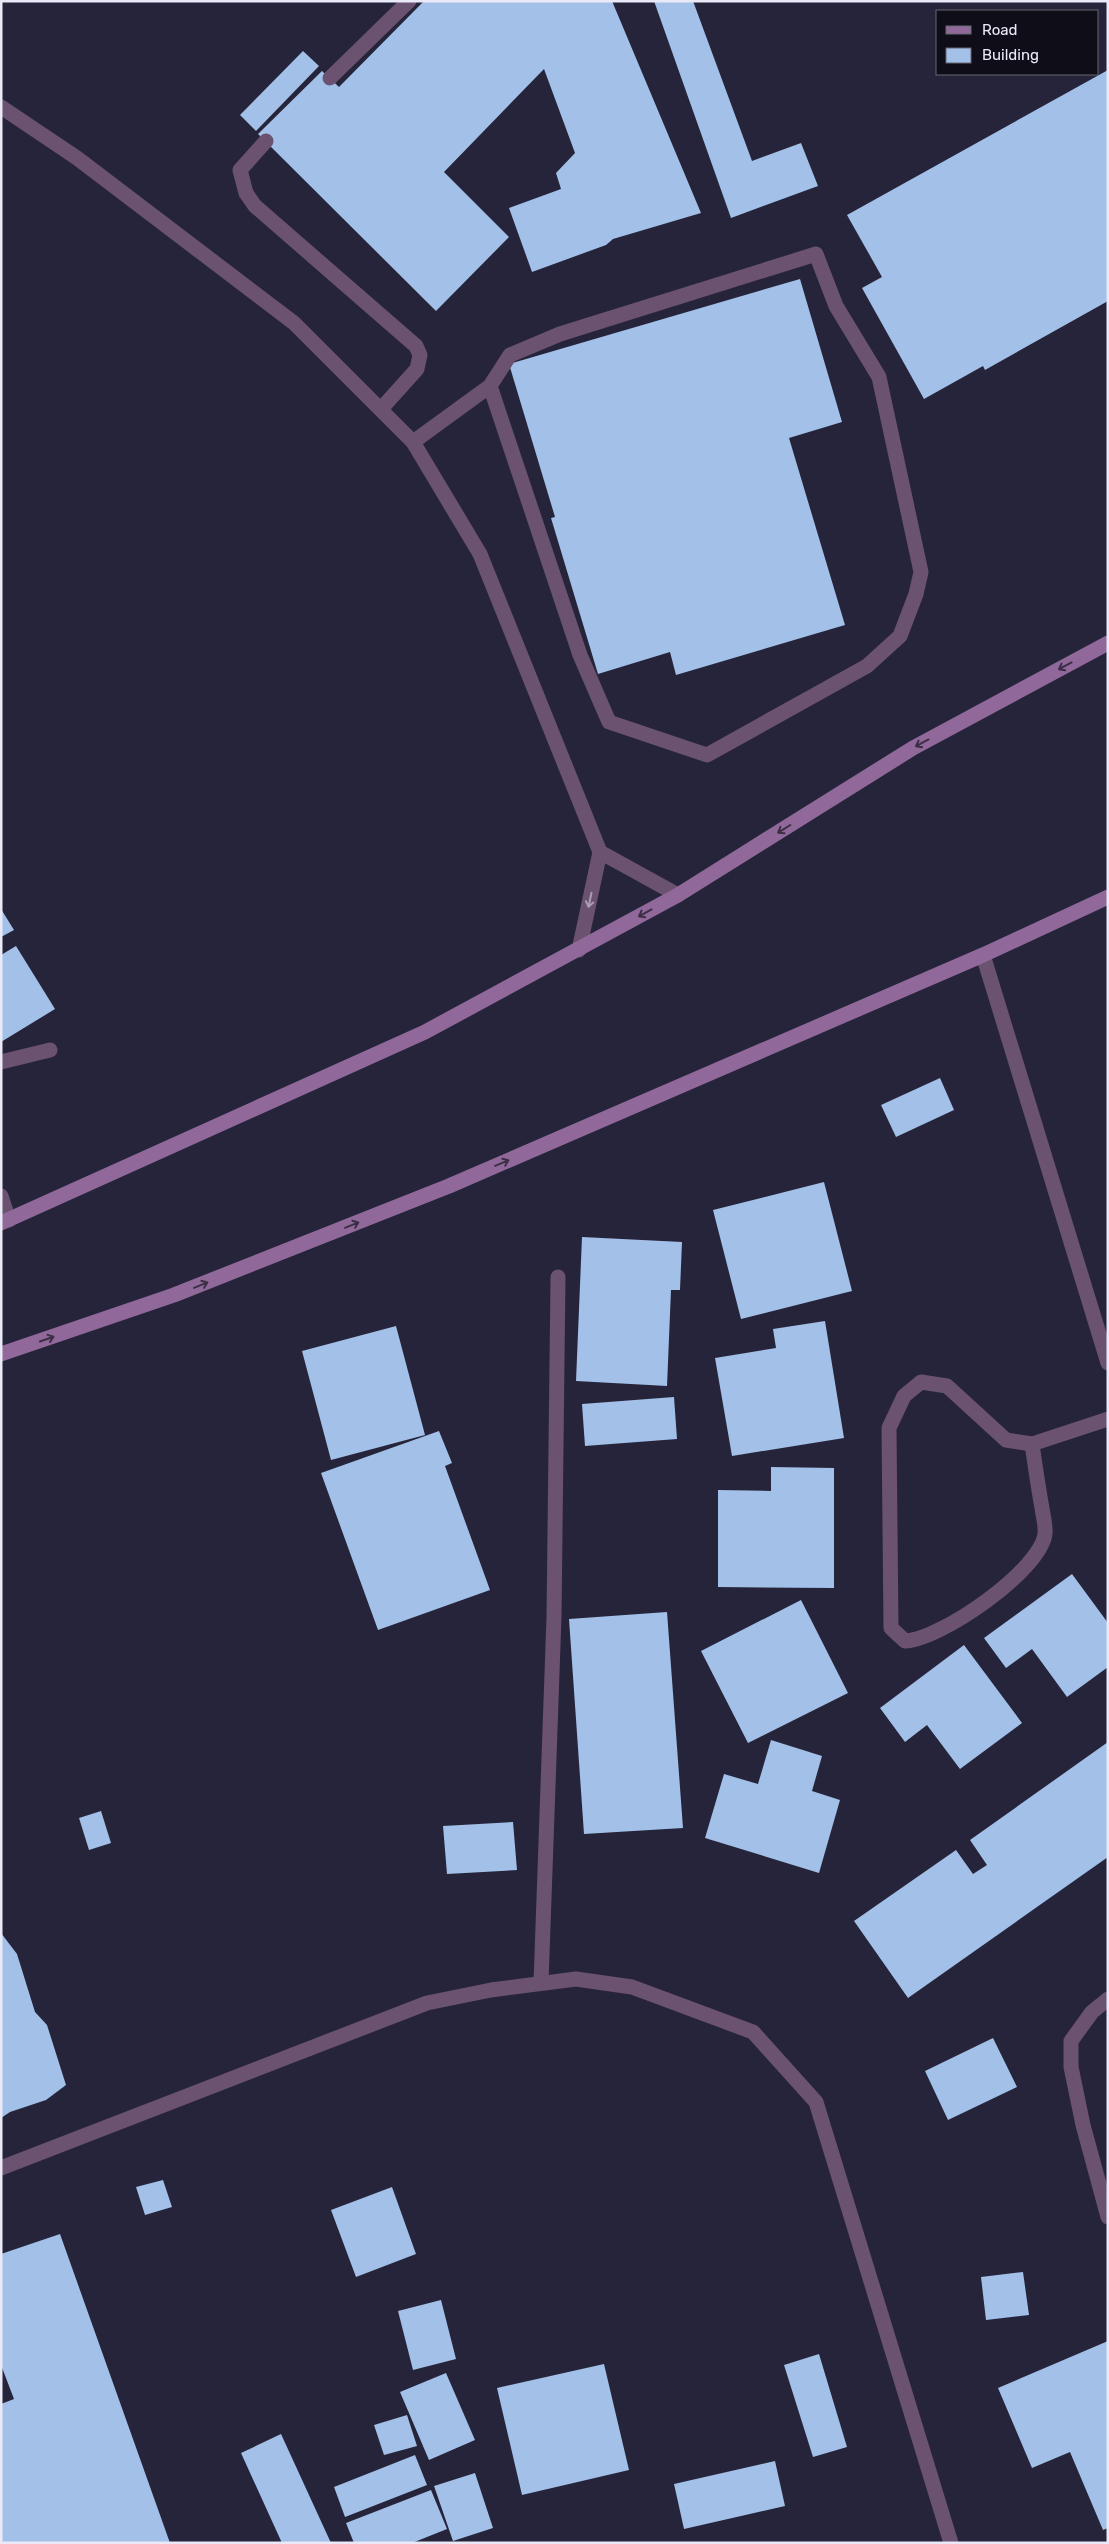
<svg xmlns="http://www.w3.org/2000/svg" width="1109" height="2544" viewBox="0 0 1109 2544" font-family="Rubik,sans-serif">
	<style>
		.building { fill: #a2c0e8 }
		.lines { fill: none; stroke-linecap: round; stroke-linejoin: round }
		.lane { stroke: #6a5270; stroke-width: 15 }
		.street { stroke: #6a5270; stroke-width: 15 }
		.secondary { stroke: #90699a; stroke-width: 15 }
		.oneway { stroke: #3c2e46 }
		.oneway2 { stroke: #aa9eb4 }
	</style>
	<rect width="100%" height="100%" fill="#26243a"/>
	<path class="building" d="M424,1H612L701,213L613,239L606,245L532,272L509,208L561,189L556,173L575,153L544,69L444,172L509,237L436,311L258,134L322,71L339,87Z
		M654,1H693L752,161L801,143L818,186L731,218Z
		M303,51L319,66L256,131L240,115Z
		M1108,70V301L985,370L983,366L924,399L862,288L882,277L847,215Z
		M800,279L842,422L789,438L845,625L676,675L670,652L598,674L551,518L555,517L509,364Z
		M1,909L14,930L1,937Z
		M16,946L55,1009L1,1042V955Z
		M940,1078L954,1110L896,1137L881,1105Z
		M824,1182L852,1291L741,1319L713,1210Z
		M582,1237L682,1242L680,1290H671L667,1386L576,1381Z
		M825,1321L844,1438L732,1456L715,1358L776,1348L773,1329Z
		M396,1326L425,1435L331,1460L302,1351Z
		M674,1397L677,1439L585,1446L582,1404Z
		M439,1431L452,1463L445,1466L490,1590L378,1630L321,1473Z
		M771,1467L834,1468V1588L718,1587V1490L771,1491Z
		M1072,1574L1108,1623V1667L1067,1697L1032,1649L1006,1668L984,1638Z
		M801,1600L848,1693L748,1743L701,1651Z
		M667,1612L683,1828L584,1834L569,1619Z
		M964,1645L1022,1723L960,1769L927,1725L905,1742L880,1708Z
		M771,1740L822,1756L812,1791L840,1800L819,1873L705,1838L724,1774L758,1784Z
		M1108,1742V1857L908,1998L854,1921L956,1850L973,1874L987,1865L970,1840Z
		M101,1811L111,1843L89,1850L79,1818Z
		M513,1822L517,1870L447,1874L443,1826Z
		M1,1933L17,1954L35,2012L47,2025L66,2085L46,2100L10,2112L1,2118Z
		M993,2038L1017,2087L948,2120L925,2071Z
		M163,2180L172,2207L145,2215L136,2187Z
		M392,2187L416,2254L356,2277L331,2210Z
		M60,2234L170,2543H1V2404L14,2399L1,2365V2254Z
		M1023,2272L1029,2315L986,2320L981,2277Z
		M441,2300L456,2359L413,2370L398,2311Z
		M1108,2341V2528L1103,2530L1070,2452L1032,2468L998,2388Z
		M819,2354L847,2447L813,2457L784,2365Z
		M604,2364L629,2470L522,2495L497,2388Z
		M446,2373L475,2440L429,2460L400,2392Z
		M407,2415L417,2446L384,2455L374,2425Z
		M281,2434L331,2543H282L241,2453Z
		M415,2455L427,2485L345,2517L334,2487Z
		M775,2461L785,2506L684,2529L674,2484Z
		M475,2473L493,2528L453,2541L434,2486Z
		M431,2490L447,2529L412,2543H354L346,2523Z"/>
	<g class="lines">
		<path class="lane" d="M330,78L409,1
			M266,141L240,170L246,193L255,206L416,346L420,355L417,369L381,409
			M413,442L490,386L510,355L560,334L816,254L836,306L879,377L921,572L916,594L900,636L867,666L707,755L609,722L580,655L490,386
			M1,1062L50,1050
			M1,1196L9,1220
			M1032,1444C1035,1465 1038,1486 1042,1508C1043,1516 1046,1526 1045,1534C1040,1571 940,1640 905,1641L891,1628L889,1428L904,1396L921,1382L947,1386L1006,1440L1032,1444L1108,1419
			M541,1983L554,1617L558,1277
			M1108,1999L1092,2012L1071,2041V2067L1083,2125L1108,2217"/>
		<path class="street" d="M1,107L77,158L294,323L413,442L480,554L600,852L579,950
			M600,852L678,895
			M983,955L1108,1363
			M1,2168L427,2003L491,1990L576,1979L632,1987L753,2032L816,2102L951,2543"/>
		<path class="secondary" d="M1,1223L425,1032L678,895L913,748L1108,643
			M1,1354L174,1295L449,1186L983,955L1108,897"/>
	</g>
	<defs><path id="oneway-shaft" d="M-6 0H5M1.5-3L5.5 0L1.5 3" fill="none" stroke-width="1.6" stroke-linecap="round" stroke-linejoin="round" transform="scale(1.25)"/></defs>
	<g class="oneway">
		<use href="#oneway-shaft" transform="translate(1065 666) rotate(152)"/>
		<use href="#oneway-shaft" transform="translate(922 743) rotate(152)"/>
		<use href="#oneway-shaft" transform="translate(784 829) rotate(148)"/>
		<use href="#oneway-shaft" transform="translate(645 913) rotate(151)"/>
		<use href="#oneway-shaft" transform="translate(502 1163) rotate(-23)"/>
		<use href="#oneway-shaft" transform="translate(352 1225) rotate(-22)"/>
		<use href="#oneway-shaft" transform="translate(201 1285) rotate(-22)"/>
		<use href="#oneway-shaft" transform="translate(47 1339) rotate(-19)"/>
	</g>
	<use class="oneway2" href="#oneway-shaft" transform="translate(590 900) rotate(102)"/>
	<rect width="1109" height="2544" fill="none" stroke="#e9e9f8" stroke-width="5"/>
	<rect x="936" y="10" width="162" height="65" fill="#0f0e18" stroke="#666672"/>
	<rect x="946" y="26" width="25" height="8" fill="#90699a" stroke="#666672"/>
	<text x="982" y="35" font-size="15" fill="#e9e9f8">Road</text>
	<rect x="946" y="48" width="25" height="15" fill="#a2c0e8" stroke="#666672"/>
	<text x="982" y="60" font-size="15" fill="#e9e9f8">Building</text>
</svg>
